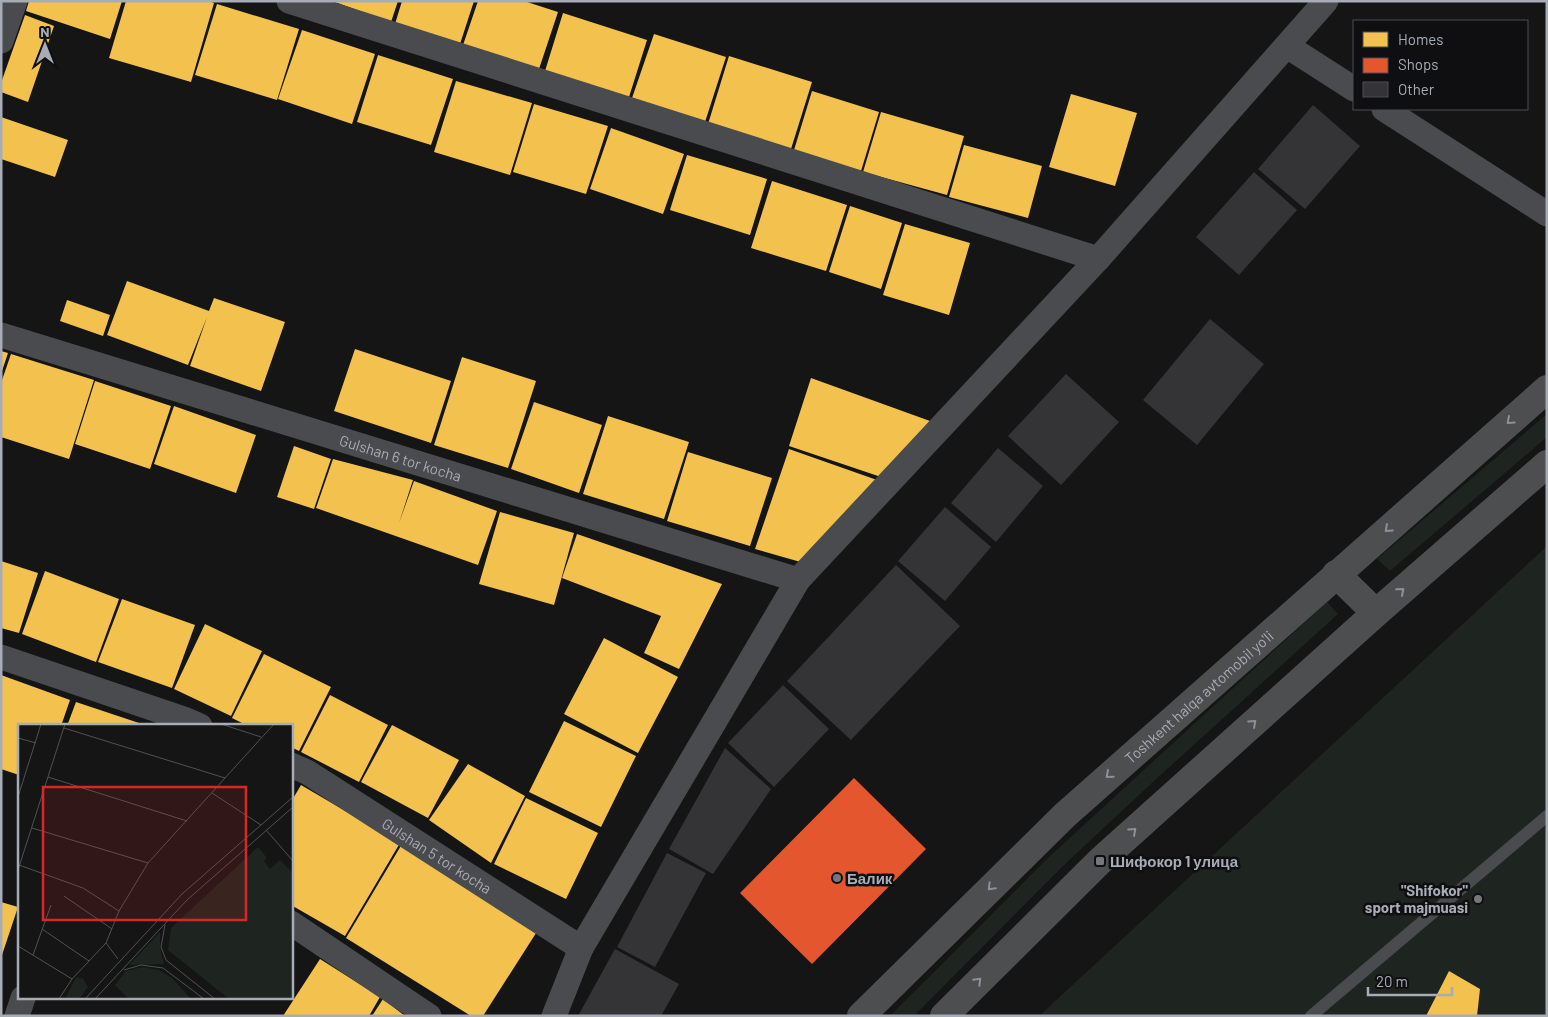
<svg xmlns="http://www.w3.org/2000/svg" width="1548" height="1017" viewBox="0 0 1548 1017" font-family="Barlow,sans-serif">
	<style>
		.green { fill: #1e241f }
		.homes { fill: #f2c14e }
		.shops { fill: #e4572e }
		.building { fill: #343436 }
		.lines { fill: none; stroke-linecap: round; stroke-linejoin: round }
		.service { stroke: #4a4b4e; stroke-width: 12 }
		.minor { stroke: #4a4b4e; stroke-width: 25 }
		.trunk { stroke: #4c4e50; stroke-width: 28 }
		.oneway { stroke: #8c9097 }
		.poi-dot { fill: #74777e; stroke: #0f0f11; stroke-width: 2 }
		.labels { text-anchor: middle; dominant-baseline: central; stroke-width: 5; stroke-linejoin: round; paint-order: stroke }
		.street-label { font-size: 15px; fill: #a7acb6; stroke: #0f0f11 }
		.poi-label { font-size: 15px; font-weight: bold; fill: #a7acb6; stroke: #0f0f11; text-anchor: start }
		.inset-road { fill: none; stroke: #4f5155; stroke-width: 1 }
		.view { fill: #d62828; fill-opacity: 0.15; stroke: #d62828; stroke-width: 2.5 }
		.inset-edge { fill: none; stroke: #a7acb6; stroke-width: 2.5 }
	</style>
	<rect width="100%" height="100%" fill="#151515"/>
	<path class="green" d="M1547,414V437L1390,571L1377,559Z
		M1547,546V1016H1039Z
		M1327,602L1338,614L1154,781L1063,866L914,1016H890L1050,856Z"/>
	<path class="homes" d="M29,1H122L110,39L26,11Z
		M126,1H209L214,3L191,82L109,58Z
		M332,1H398L391,22Z
		M402,1H474L460,44L395,24Z
		M478,1H524L558,12L539,69L463,45Z
		M217,4L299,29L277,100L195,75Z
		M563,13L647,40L629,97L545,71Z
		M25,15L54,26L28,102L1,92V83Z
		M302,30L375,54L352,124L278,99Z
		M654,34L726,57L705,122L632,98Z
		M378,55L453,79L431,145L357,122Z
		M729,56L812,82L791,149L708,124Z
		M456,81L532,103L510,175L434,152Z
		M812,91L879,112L861,171L794,150Z
		M1071,94L1137,113L1115,186L1049,167Z
		M534,104L608,126L586,194L513,172Z
		M881,112L964,136L947,195L863,172Z
		M1,117L68,140L55,177L1,159Z
		M611,128L684,154L663,214L590,189Z
		M964,145L1042,166L1028,218L949,197Z
		M687,155L767,179L750,235L670,210Z
		M772,181L847,205L826,271L751,248Z
		M850,206L902,223L881,289L829,272Z
		M905,224L970,243L949,315L883,295Z
		M127,281L209,311L214,298L285,322L261,391L190,366L207,317L188,365L107,335Z
		M67,300L110,315L103,336L60,321Z
		M355,349L451,381L431,443L334,411Z
		M1,351L8,353L2,371H1Z
		M11,354L94,380L69,459L1,437V383Z
		M462,357L536,381L508,468L434,445Z
		M811,378L930,421L881,477L789,446Z
		M95,381L171,406L150,469L75,444Z
		M534,402L602,425L579,493L511,469Z
		M174,406L256,435L236,493L154,464Z
		M608,416L689,442L664,519L583,494Z
		M294,446L331,459L314,509L277,497Z
		M789,449L877,480L804,563L755,549Z
		M688,452L772,478L750,546L667,521Z
		M333,459L413,480L399,523L414,481L497,511L478,565L316,508Z
		M500,512L574,533L554,605L479,584Z
		M577,534L722,584L679,669L644,653L661,616L562,578Z
		M1,561L38,573L19,633L1,628Z
		M45,571L119,599L96,662L22,634Z
		M122,599L195,625L172,688L98,662Z
		M205,624L262,651L231,716L174,689Z
		M604,638L678,677L638,753L564,714Z
		M264,654L331,687L299,751L291,747V726H248L232,718Z
		M1,675L70,700L61,726H19V775L1,769Z
		M330,695L388,725L359,782L301,752Z
		M76,702L145,725V726H67Z
		M564,721L636,756L601,827L529,792Z
		M392,725L459,760L428,818L361,782Z
		M468,764L525,796L491,863L429,820Z
		M301,785L400,843L345,936L291,905V802Z
		M526,798L598,833L566,899L494,864Z
		M402,844L538,930L483,1016H471L346,938Z
		M1,902L18,907L2,955H1Z
		M320,959L380,997L369,1016H283Z
		M1449,971L1480,989L1477,1016H1426Z
		M383,999L405,1016H372Z"/>
	<path class="shops" d="M854,778L926,849L812,964L740,893Z"/>
	<path class="building" d="M1313,105L1360,146L1305,209L1258,169Z
		M1254,172L1297,210L1239,275L1196,237Z
		M1210,319L1264,364L1197,445L1143,400Z
		M1066,374L1119,422L1061,485L1008,436Z
		M998,448L1043,486L996,542L951,503Z
		M945,507L991,547L945,601L898,561Z
		M896,565L960,626L851,740L787,681Z
		M783,685L829,729L774,787L728,743Z
		M725,748L771,789L713,874L669,849Z
		M667,853L706,873L655,967L617,947Z
		M615,949L679,984L661,1016H578Z"/>
	<g class="lines">
		<path class="service" d="M1311,1016L1547,816"/>
		<g class="minor">
			<path d="M289,1L1098,259"/>
			<path d="M1,41L15,1"/>
			<path d="M1287,46L1354,89"/>
			<path d="M1384,109L1547,214"/>
			<path id="s1" d="M1,335L798,580"/>
			<path d="M1,657L184,719L200,726"/>
			<path id="s2" d="M291,765L307,772L581,948"/>
			<path d="M291,923L429,1016"/>
			<path d="M17,1016L23,998"/>
			<path d="M554,1016L581,948L798,580L1098,259L1326,1"/>
		</g>
		<g class="trunk">
			<path d="M1336,574L1376,613"/>
			<path id="s3" d="M861,1016L1065,815L1547,389"/>
			<path d="M944,1016L1100,861L1376,613L1547,464"/>
		</g>
	</g>
	<defs><path id="oneway-chevron" d="M-2-3.5L2.5 0L-2 3.5" fill="none" stroke-width="1.6" stroke-linecap="round" stroke-linejoin="round" transform="scale(1.25)"/></defs>
	<g class="oneway">
		<use href="#oneway-chevron" transform="translate(1510 421) rotate(138)"/>
		<use href="#oneway-chevron" transform="translate(1388 529) rotate(138)"/>
		<use href="#oneway-chevron" transform="translate(1401 591) rotate(-41)"/>
		<use href="#oneway-chevron" transform="translate(1253 723) rotate(-42)"/>
		<use href="#oneway-chevron" transform="translate(1109 775) rotate(139)"/>
		<use href="#oneway-chevron" transform="translate(1133 831) rotate(-42)"/>
		<use href="#oneway-chevron" transform="translate(991 887) rotate(135)"/>
		<use href="#oneway-chevron" transform="translate(978 981) rotate(-45)"/>
	</g>
	<g class="poi-dot">
		<rect x="1095" y="856" width="10" height="10" rx="2.5"/>
		<circle cx="837" cy="878" r="5"/>
		<circle cx="1478" cy="899" r="5"/>
	</g>
	<g class="labels">
		<g class="street-label">
			<text stroke="none"><textPath href="#s1" startOffset="418">Gulshan 6 tor kocha</textPath></text>
			<text stroke="none"><textPath href="#s3" startOffset="465">Toshkent halqa avtomobil yo'li</textPath></text>
			<text stroke="none"><textPath href="#s2" startOffset="172">Gulshan 5 tor kocha</textPath></text>
		</g>
		<g class="poi-label">
			<text x="1110" y="861">Шифокор 1 улица</text>
			<text x="847" y="878">Балик</text>
			<text x="1468" y="890" text-anchor="end">"Shifokor"<tspan x="1468" dy="17">sport majmuasi</tspan></text>
		</g>
	</g>
	<g transform="translate(18 724)">
		<rect width="275" height="275" fill="#151515"/>
		<path d="M240,123L249,134L246,137L252,145L262,136L275,149V275H211L150,226L153,204ZM142,208V224L146,240L111,241ZM125,243L141,246L154,254L173,275H111L97,261L108,247ZM58,253L65,255L70,263L61,275H47Z" fill="#1e241f"/>
		<path class="inset-road" d="M203,0L243,13M46,4L207,54M0,14L18,19M30,53L169,97M194,69L243,101M0,73L23,0M14,104L130,139M248,106L275,137M1,141L65,164L101,187M0,146L47,0M46,172L94,205M147,201L143,223L148,236L197,275M24,205L71,237M88,219L100,235M0,222L54,255M15,231L33,181M106,246L123,241L145,244L186,275M41,275L54,255L88,219L101,187L130,139L256,0M67,275L164,170L275,73M77,275L169,176L275,83"/>
		<path class="view" d="M25,63H228V196H25Z"/>
		<rect width="275" height="275" class="inset-edge"/>
	</g>
	<rect width="1548" height="1017" fill="none" stroke="#a7acb6" stroke-width="5"/>
	<rect x="1353" y="20" width="175" height="90" fill="#0f0f11" stroke="#4c4e53"/>
	<rect x="1363" y="32" width="25" height="15" fill="#f2c14e" stroke="#4c4e53"/>
	<text x="1398" y="45" font-size="15" fill="#a7acb6">Homes</text>
	<rect x="1363" y="58" width="25" height="15" fill="#e4572e" stroke="#4c4e53"/>
	<text x="1398" y="70" font-size="15" fill="#a7acb6">Shops</text>
	<rect x="1363" y="82" width="25" height="15" fill="#343436" stroke="#4c4e53"/>
	<text x="1398" y="95" font-size="15" fill="#a7acb6">Other</text>
	<g transform="translate(45 45)" stroke="#0f0f11" stroke-width="4" paint-order="stroke">
	<path d="M0-4L9 19L0 12L-9 19Z" fill="#a7acb6"/>
	<text y="-8" font-size="14" font-weight="bold" text-anchor="middle" fill="#a7acb6">N</text>
	</g>
	<path d="M1368 987v8h84v-8" fill="none" stroke="#a7acb6" stroke-width="2.5"/>
	<text x="1376" y="987" font-size="15" fill="#a7acb6" stroke="#0f0f11" stroke-width="4" paint-order="stroke">20 m</text>
</svg>
